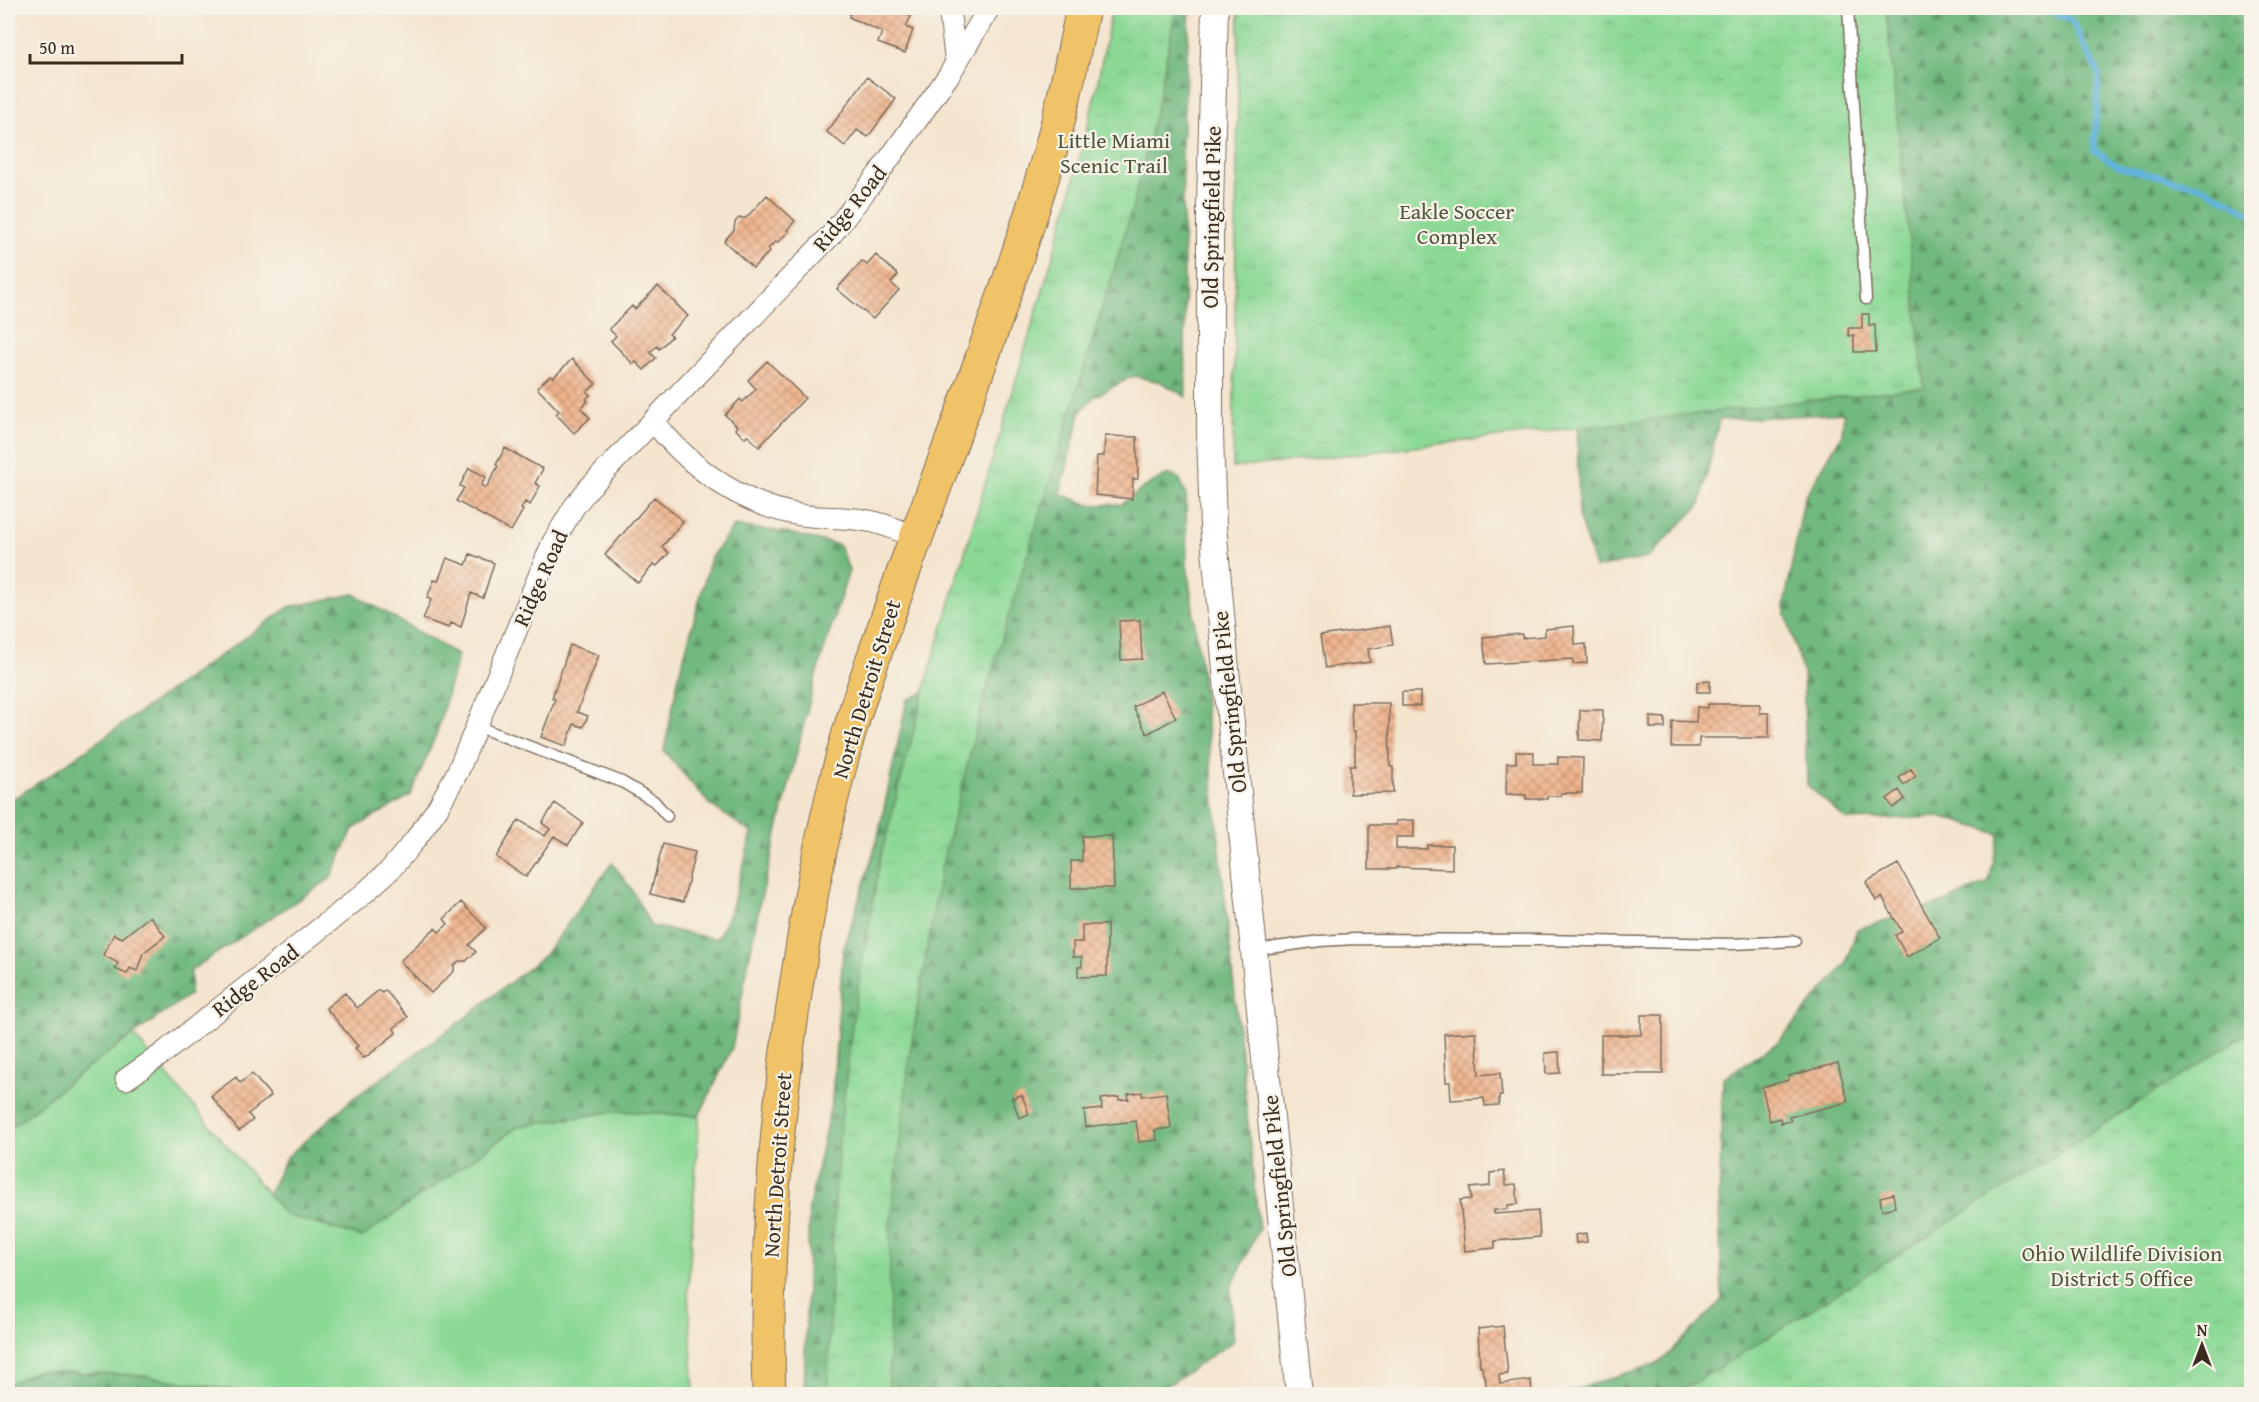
<svg xmlns="http://www.w3.org/2000/svg" width="2259" height="1402" viewBox="0 0 2259 1402" font-family="'Gentium Book Plus',serif">
	<style>
		.green { fill: #8cd996; stroke: #64825a; stroke-width: 1.5 }
		.forest { fill: url(#forest-firs); stroke: #56724e; stroke-width: 1.5 }
		.park { fill: url(#park-tufts); stroke: #64825a; stroke-width: 1.5 }
		.lines { fill: none; stroke-linecap: round; stroke-linejoin: round }
		.stream { stroke: #62b4dd; stroke-width: 6 }
		.building { fill: url(#building-cross-hatch) }
		.service-casing { stroke: #7c6b5c; stroke-width: 13 }
		.minor-casing { stroke: #7c6b5c; stroke-width: 23 }
		.tertiary-casing { stroke: #7c6b5c; stroke-width: 28 }
		.trunk-casing { stroke: #7c6b5c; stroke-width: 35 }
		.service { stroke: #fff; stroke-width: 10 }
		.minor { stroke: #fff; stroke-width: 21 }
		.tertiary { stroke: #fff; stroke-width: 26 }
		.trunk { stroke: #f1c369; stroke-width: 33 }
		.labels { text-anchor: middle; dominant-baseline: central; stroke-width: 4.5; stroke-linejoin: round; paint-order: stroke }
		.park-label { font-size: 22px; fill: #4f563c; stroke: #f7f3e8 }
		.street-label { font-size: 22px; fill: #3b2a1e; stroke: #f7f3e8 }
	</style>
	<defs>
		<pattern id="forest-firs" width="22" height="20" patternUnits="userSpaceOnUse" patternTransform="scale(1.5)"><rect width="22" height="20" fill="#71b97f"/><path d="M5 1l3.5 6h-7zM16 11l3.5 6h-7z" fill="#5e9767"/></pattern>
		<pattern id="park-tufts" width="24" height="20" patternUnits="userSpaceOnUse" patternTransform="scale(1.5)"><rect width="24" height="20" fill="#8cd996"/><path d="M3 7l-1-3M5 7V3M7 7l1-3M15 17l-1-3M17 17v-4M19 17l1-3" fill="none" stroke="#7aba81"/></pattern>
		<pattern id="building-cross-hatch" width="8" height="8" patternUnits="userSpaceOnUse" patternTransform="scale(1.5)"><rect width="8" height="8" fill="#f0b58e"/><path d="M0 0l8 8M0 8l8-8" fill="none" stroke="#c49373"/></pattern>
	</defs>
	<rect width="100%" height="100%" fill="#f7f3e8"/>
	<filter id="ink" filterUnits="userSpaceOnUse"><feTurbulence type="fractalNoise" baseFrequency=".0167" numOctaves="2"/><feDisplacementMap in="SourceGraphic" scale="12" xChannelSelector="R" yChannelSelector="G"/><feConvolveMatrix kernelMatrix="1 2 1 2 8 2 1 2 1" color-interpolation-filters="sRGB"/></filter>
	<filter id="wash" filterUnits="userSpaceOnUse"><feTurbulence type="fractalNoise" baseFrequency=".008" numOctaves="4" result="noise"/><feDisplacementMap in="SourceGraphic" scale="24" xChannelSelector="R" yChannelSelector="G"/><feGaussianBlur stdDeviation="1.35" result="paint"/><feColorMatrix in="noise" values="0 0 0 0 0 0 0 0 0 0 0 0 0 0 0 0 0 1.4 0 .05"/><feComposite in="paint" operator="in"/></filter>
	<g filter="url(#wash)">
		<rect width="100%" height="100%" fill="#f4e5cf"/>
		<path class="green" d="M133,1035L285,1214L362,1237L519,1126L619,1111L699,1116L688,1291L694,1394H258L138,1375L38,1371L8,1384V1130L75,1077Z"/>
		<path class="forest" d="M1145,8H1190L1182,144L1186,397L1161,382L1133,376L1094,397L1081,411L1060,494L1090,505L1122,504L1145,487L1168,474L1180,479L1186,496L1187,564L1202,677L1259,1229L1231,1288L1233,1341L1155,1394H804L809,1207L832,1100L843,952L877,841L907,700L957,678Z
			M1872,8H2251V1227L1832,1394H1562L1661,1362L1722,1300L1719,1202L1723,1078L1777,1043L1845,965L1857,929L1942,903L1989,882L1999,834L1943,817L1847,820L1807,785L1803,674L1784,607L1804,499L1842,434L1844,413L1719,420L1700,505L1647,558L1595,568L1579,518L1577,413Z
			M734,526L784,532L839,545L849,570L815,679L760,902L732,1048L699,1116L619,1111L519,1126L362,1237L285,1215L268,1194L286,1158L351,1100L461,1021L545,955L612,863L632,890L651,926L717,939L732,907L752,833L709,804L664,751L679,675L711,557Z
			M354,594L458,655L437,732L411,795L353,829L330,879L191,970L190,994L75,1077L8,1130V802L46,778L289,607Z
			M37,1371L138,1375L258,1394H8V1384Z"/>
		<path class="park" d="M1112,8H1176L1157,105L1131,213L985,694L940,872L910,1052L890,1229L889,1394H828L831,1268L839,1139L854,1012L880,860L927,680L1068,205L1096,91Z
			M1239,8H1886L1924,387L1233,468Z
			M2251,1031V1394H1676L1743,1353Z"/>
		<g class="lines">
			<path class="stream" d="M2042,8L2071,20L2099,74L2094,150L2119,167L2203,187L2252,214"/>
		</g>
		<g id="blocks">
			<path class="building" d="M852,8H908L906,14L911,16L906,27L913,30L905,53L878,43L882,32L849,17Z
				M867,77L896,99L868,137L857,130L845,146L827,132Z
				M767,195L795,221L787,230L789,231L777,243L776,241L768,249L770,251L753,268L724,241L734,230L735,222L739,218H746Z
				M876,255L898,275L891,283L899,290L873,319L837,289L862,261L867,265Z
				M658,286L688,316L669,334L672,336L659,349L657,346L650,352L656,358L644,370L636,362L633,364L611,341L616,336L609,329L632,306L635,309Z
				M1862,314H1869V326L1875,325L1876,352H1854V335L1849,336L1848,328H1862Z
				M572,359L596,384L587,392L590,395L586,399L588,401L581,408L590,418L574,433L556,414L559,411L537,388L550,376L553,378Z
				M767,361L805,398L759,447L747,435L745,438L735,429L737,426L725,415L740,399L743,402L756,389L748,380Z
				M1105,436L1137,437L1138,479H1133L1132,499L1095,495L1097,456H1104Z
				M505,448L543,469L535,483L540,486L530,505L525,502L521,509L523,510L511,531L456,501L464,488L460,486L469,468L486,477L481,485L486,488L498,466L496,465Z
				M654,497L683,521L662,547L669,553L657,566L654,564L638,583L605,555Z
				M470,554L494,563L483,598L471,593L461,627L451,623L449,628L423,619L431,600L427,598L434,580L438,581L447,558L466,565Z
				M1140,620L1142,659L1121,660L1119,621Z
				M1390,626L1393,645L1368,649L1370,662L1325,668L1320,636Z
				M1574,626L1575,645L1586,644L1587,663L1573,664V659L1486,664L1483,637L1522,634V638L1545,636V629Z
				M570,645L599,655L577,712L588,716L583,727L574,724L566,746L541,737L555,699L552,698Z
				M1710,681V692H1697V682Z
				M1162,691L1176,718L1147,734L1133,707Z
				M1402,692H1420V706H1402Z
				M1351,703H1389L1390,767H1393V793L1350,794V766H1355V731H1352Z
				M1708,704H1760V713H1769V738H1699V747H1671L1672,721L1696,722L1697,707L1708,708Z
				M1580,710H1603L1602,741L1579,740Z
				M1650,717L1665,718V728H1650Z
				M1516,752H1534L1533,764H1558V757L1583,758L1582,793H1561V796H1547V799H1526V795L1506,794L1507,763H1516Z
				M1911,769L1916,776L1904,785L1899,778Z
				M1899,790L1905,799L1893,808L1887,799Z
				M555,803L583,823L568,845L554,836L526,877L496,857L519,820L545,836L550,829L542,823Z
				M1414,820V837H1396V849H1427V845H1452V869L1396,867V869H1369V825H1396V821Z
				M1082,836H1112L1114,888H1071V861H1082Z
				M663,844L695,852L683,902L650,894Z
				M1898,864L1940,938L1907,957L1895,935L1902,932L1882,897L1876,901L1866,882Z
				M461,902L486,928L469,945L476,952L466,961H459L454,966V971L431,993L400,961L435,928L439,932L448,924L444,919Z
				M150,916L165,936L143,953L137,971L130,968L127,974L115,969L118,963L103,955L114,934L122,938Z
				M1082,925H1107V976L1078,977V967H1082V957H1073V942H1082Z
				M379,990L382,993L385,990L408,1017L394,1028L396,1033L366,1057L363,1058L355,1048L358,1046L326,1008L345,993L357,1008Z
				M1641,1015H1663V1074H1601V1035H1641Z
				M1476,1032L1479,1075L1500,1073L1502,1096H1499V1105L1485,1106L1484,1098L1451,1100L1450,1082H1446L1444,1034Z
				M1559,1052L1560,1073L1546,1074L1545,1053Z
				M1838,1063L1848,1102L1789,1117L1791,1121L1781,1123L1780,1118L1770,1121L1762,1087L1789,1080L1788,1076Z
				M252,1074L271,1096L248,1114L253,1120L239,1131L211,1096L236,1077L240,1083Z
				M1142,1092V1096L1166,1093L1171,1128L1155,1130L1157,1140L1139,1142L1136,1121L1086,1127L1084,1111L1102,1109L1101,1099L1119,1097V1100L1129,1099L1128,1094Z
				M1022,1095L1029,1114L1019,1118L1012,1098Z
				M1504,1171L1506,1185L1516,1184L1518,1204L1508,1205V1209L1494,1210V1214L1538,1211L1540,1237L1495,1241V1248L1465,1251L1460,1200L1471,1199L1470,1188L1490,1186V1173Z
				M1893,1194L1895,1207L1882,1210L1880,1197Z
				M1586,1233L1587,1242L1576,1243L1575,1235Z
				M1503,1326L1508,1374L1499,1375L1500,1384L1531,1380L1532,1394H1487L1485,1375H1483L1482,1367H1480L1478,1329Z"/>
		</g>
	</g>
	<g filter="url(#ink)">
		<use href="#blocks" fill-opacity="0" stroke="#7c6b5c" stroke-width="1.5"/>
		<g class="lines">
			<defs>
				<path id="service" d="M1848,8L1866,299
					M476,726L622,782L654,801L667,816
					M1255,950L1320,941L1355,939L1543,940L1732,944L1795,941"/>
				<path id="minor" d="M949,8L956,63
					M653,421C691,468 739,504 800,515C819,518 837,517 855,519C877,521 896,528 916,538
					M126,1079L162,1054L361,896L390,870L415,840L437,809L458,771L553,542L574,507L588,489L832,234L877,176L949,75L989,8"/>
				<path id="tertiary" d="M1215,8L1210,206V433L1213,526L1230,714L1299,1394"/>
				<path id="trunk" d="M769,1394C764,1243 778,1092 803,943C815,870 830,797 851,726C866,675 885,626 902,576C951,441 1004,306 1045,169C1061,116 1072,61 1083,8"/>
			</defs>
			<use href="#service" class="service-casing"/>
			<use href="#minor" class="minor-casing"/>
			<use href="#tertiary" class="tertiary-casing"/>
			<use href="#trunk" class="trunk-casing"/>
			<use href="#service" class="service"/>
			<use href="#minor" class="minor"/>
			<use href="#tertiary" class="tertiary"/>
			<use href="#trunk" class="trunk"/>
		</g>
	</g>
	<g class="labels">
		<g class="park-label">
			<text x="1114" y="140">Little Miami<tspan x="1114" dy="25">Scenic Trail</tspan></text>
			<text x="1457" y="211">Eakle Soccer<tspan x="1457" dy="25">Complex</tspan></text>
			<text x="2122" y="1253">Ohio Wildlife Division<tspan x="2122" dy="25">District 5 Office</tspan></text>
		</g>
		<g class="street-label">
			<text transform="translate(849 208) rotate(-51)">Ridge Road</text>
			<text transform="translate(1211 217) rotate(-89)">Old Springfield Pike</text>
			<text transform="translate(540 578) rotate(-66)">Ridge Road</text>
			<text transform="translate(866 689) rotate(-73)">North Detroit Street</text>
			<text transform="translate(1229 702) rotate(-96)">Old Springfield Pike</text>
			<text transform="translate(255 980) rotate(-38)">Ridge Road</text>
			<text transform="translate(777 1165) rotate(-86)">North Detroit Street</text>
			<text transform="translate(1279 1186) rotate(-96)">Old Springfield Pike</text>
		</g>
	</g>
	<rect width="2259" height="1402" fill="none" stroke="#f7f3e8" stroke-width="30"/>
	<g transform="translate(2202 1345)" stroke="#f7f3e8" stroke-width="4.5" paint-order="stroke">
	<path d="M0-4.5L10 22L0 15L-10 22Z" fill="#3b2a1e"/>
	<text y="-9" font-size="16" font-weight="bold" text-anchor="middle" fill="#3b2a1e">N</text>
	</g>
	<path d="M30 54v9h152v-9" fill="none" stroke="#3b2a1e" stroke-width="3"/>
	<text x="39" y="54" font-size="18" fill="#3b2a1e" stroke="#f7f3e8" stroke-width="4.5" paint-order="stroke">50 m</text>
</svg>
